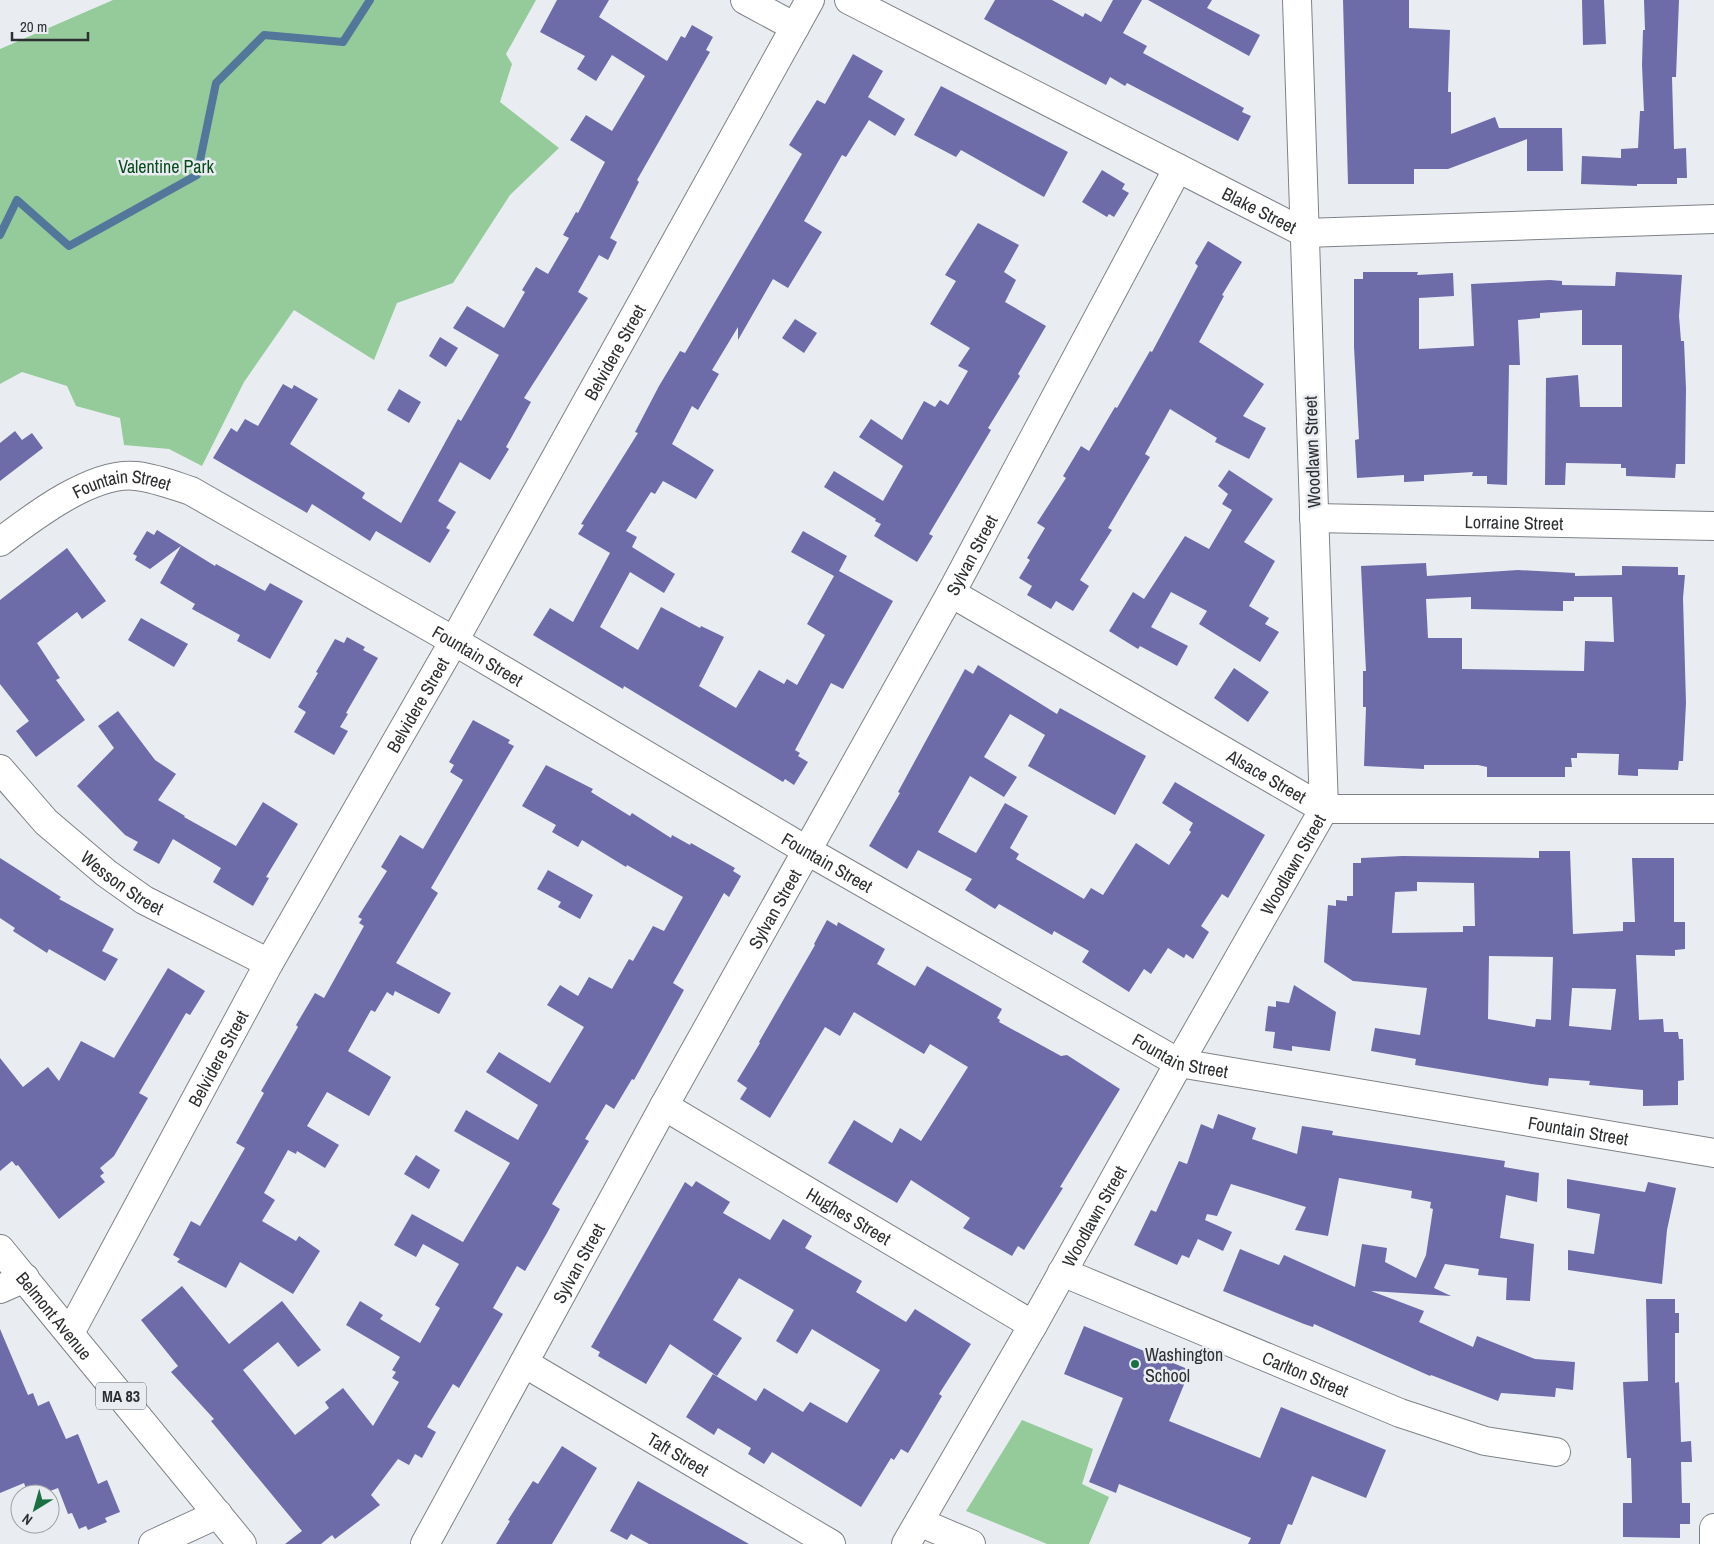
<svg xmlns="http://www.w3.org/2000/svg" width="1714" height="1544" viewBox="0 0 1714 1544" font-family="'Archivo Narrow',sans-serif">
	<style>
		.green { fill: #95cb9b }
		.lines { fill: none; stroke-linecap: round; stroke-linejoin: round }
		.stream { stroke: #53769b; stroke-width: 8 }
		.building { fill: #6e6ba9; fill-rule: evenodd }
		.street-casing { stroke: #7e8286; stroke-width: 30 }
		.secondary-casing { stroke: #7e8286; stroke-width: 30 }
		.primary-casing { stroke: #7e8286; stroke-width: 30 }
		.street { stroke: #fff; stroke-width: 28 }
		.secondary { stroke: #fff; stroke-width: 28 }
		.primary { stroke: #fff; stroke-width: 28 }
		.poi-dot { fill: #1a7042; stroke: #e9edf2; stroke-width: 2 }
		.labels { text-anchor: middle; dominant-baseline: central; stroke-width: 5; stroke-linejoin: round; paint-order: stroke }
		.shield { fill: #e9edf2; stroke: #65686b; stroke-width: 1 }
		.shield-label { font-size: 16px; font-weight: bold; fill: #2d2f31 }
		.park-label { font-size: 18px; fill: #084a1a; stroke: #e9edf2 }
		.street-label { font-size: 18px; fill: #2d2f31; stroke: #e9edf2 }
		.poi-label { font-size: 18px; fill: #2d2f31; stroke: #e9edf2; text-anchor: start }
	</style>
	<rect width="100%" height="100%" fill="#e9edf2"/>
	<path class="green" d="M113,0H536L506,54L512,64L500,102L559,148L510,195L453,283L397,303L374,360L294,310L244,382L202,466L169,449L124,445L120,418L76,406L67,386L22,372L0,384V49Z
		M1022,1420L1093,1449L1082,1484L1109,1497L1089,1544H1047L966,1511Z"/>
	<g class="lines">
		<path class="stream" d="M0,235L17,200L69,246L197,175L216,83L264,35L343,42L370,0"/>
	</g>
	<path class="building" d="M557,0H609L599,17L667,61L681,36L685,38L692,25L713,37L706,50L710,52L637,180L639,182L610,238L617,242L608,260L599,255L578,292L588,298L524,398L531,402L506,447L509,449L490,480L460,462L438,501L456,512L446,528L450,530L430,563L376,531L370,541L312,504L307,513L213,458L231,428L237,432L245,419L258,426L283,384L292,389L294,385L318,399L290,444L365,493L362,498L401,523L458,419L461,421L499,355L453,328L467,306L504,328L525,292L522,290L536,267L548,274L569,238L563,235L576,212L578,213L605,162L570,140L586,115L612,131L645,76L612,55L596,81L577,69L585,56L540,32Z
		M995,0H1052L1083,17L1085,13L1101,22L1113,0H1142L1123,33L1147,46L1143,53L1244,108L1242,112L1251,116L1238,141L1127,83L1125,86L1110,77L1106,85L984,19Z
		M1148,0H1212L1207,8L1260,35L1249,56Z
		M1343,0H1409V28L1450,30L1448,92H1451V134L1495,117L1499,128H1562L1563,171H1527V139L1448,169H1414V184H1348Z
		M1582,0H1604L1606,44L1583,45Z
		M1644,0H1679L1676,77H1672L1674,149L1686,148L1687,178H1677V184H1637V186L1581,184L1582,156L1621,158V149L1638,148L1640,111H1644L1642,65L1643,30H1645Z
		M853,54L883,71L868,97L905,119L895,136L869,120L846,157L842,155L804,221L822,232L788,288L773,279L738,340V327L712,370L719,374L698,410L692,406L672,444L714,470L696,499L663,481L655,494L651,492L626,531L637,537L632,547L675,574L664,593L630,572L600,627L638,650L661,607L700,628L701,626L724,637L699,686L736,708L759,670L784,684L787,679L797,685L825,635L807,624L834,576L791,552L803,531L847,556L839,571L893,601L843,689L831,683L795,750L800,753L798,756L808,762L794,785L785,779L783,782L624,686L623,689L533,635L550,608L573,622L610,553L578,534L584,525L581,524L638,433L635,432L659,386L680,351L685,353L802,154L789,145L817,100L825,104Z
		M941,86L1068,152L1044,197L961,150L956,157L914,135Z
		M1102,170L1125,184L1122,189L1129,193L1114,217L1109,214L1107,217L1082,202Z
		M978,223L1019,245L1004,272L1016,280L1005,302L1046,326L1018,374L1020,376L988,428L991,430L929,534L933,536L917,562L874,536L881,524L875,521L876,519L824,487L834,471L883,501L903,466L859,437L871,419L902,440L924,401L935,407L940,400L948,405L968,371L958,366L970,348L930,324L956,281L945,275Z
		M1208,241L1242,262L1222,295L1224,296L1199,342L1264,384L1243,416L1266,428L1249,459L1215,442L1217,438L1170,409L1145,454L1150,457L1108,528L1112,530L1080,580L1089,586L1073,611L1056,601L1051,609L1027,595L1032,586L1019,578L1030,560L1027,558L1045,528L1037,523L1066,478L1063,476L1081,446L1089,451L1115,407L1117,408L1150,351L1152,352L1198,266L1195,263Z
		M1363,272H1418L1417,275L1453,273L1454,296L1419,298V349L1474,346L1471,284L1550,280L1562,281V285L1615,286L1616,272L1682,275L1679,316L1681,341H1684L1686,389L1685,464H1676L1675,478L1626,476V468H1621V464L1566,463L1565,485H1545L1546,378L1578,375L1580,407H1622V345H1582V310L1540,313V318L1518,320L1520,365H1509L1507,485L1487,484V476H1472L1473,472L1424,475V481L1404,482V475L1357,478L1355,440L1359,439L1354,347V279H1363Z
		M795,319L817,333L804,353L782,338Z
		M440,337L458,348L446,367L429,356Z
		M399,389L421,402L409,423L387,410Z
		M15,431L22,440L32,433L43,448L0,481V443Z
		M1229,470L1273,499L1244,542L1275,561L1249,606L1269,618L1265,624L1279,632L1260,662L1199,624L1207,611L1171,592L1151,627L1188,646L1177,666L1140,646L1138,649L1109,631L1133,592L1144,599L1185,536L1209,549L1232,510L1222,504L1228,494L1218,486Z
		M157,530L215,566L216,564L265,591L270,583L303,601L270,659L237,641L240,635L192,609L195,604L160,583L181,546L150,569L135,560L137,556L133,554L147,531L154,535Z
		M67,548L106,601L82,619L77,612L37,643L60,678L56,680L85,720L36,757L16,731L29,721L0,684V600Z
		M1426,563L1427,576L1518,570L1575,573V576L1622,575V566L1678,567V575H1685L1683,598L1686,703L1683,761H1679L1678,770L1638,769V776L1618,775L1619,754L1577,753V758H1571L1572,767H1565V777H1487V767L1478,765H1424V769L1364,766L1366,707H1363V671H1366L1361,566ZM1471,597V609L1563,611V601H1574V597H1612L1614,642L1585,641L1584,671L1462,669V638H1428L1426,599Z
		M141,618L188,644L174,667L128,640Z
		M347,637L365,647L363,650L378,658L346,713L348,714L340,727L348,731L334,755L294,732L306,712L298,707L318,673L316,672L335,639L344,643Z
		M978,665L1057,714L1060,708L1146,756L1115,815L1028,766L1045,735L1010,714L984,757L1017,777L1004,797L970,776L938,832L976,853L1005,803L1028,816L1010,848L1019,854L1016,859L1084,899L1091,888L1103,895L1136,843L1169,865L1191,832L1189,830L1193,823L1162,803L1175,782L1265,835L1228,898L1222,894L1201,926L1209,932L1193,959L1186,954L1184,958L1168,948L1151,974L1144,969L1129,992L1082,962L1089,951L1054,931L1052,935L999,904L995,909L965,890L972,879L918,850L907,869L869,846L900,793L898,792L965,669L973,674Z
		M1234,668L1269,692L1248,722L1214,698Z
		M118,711L155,760L176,774L158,800L185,816L184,817L236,846L263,802L298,824L266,877L269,878L253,906L213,882L221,868L173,839L159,864L133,850L138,842L125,835L77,786L114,748L98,726Z
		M473,720L510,740L508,743L514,746L431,888L438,893L396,963L451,993L439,1014L395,991L393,996L387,992L375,1012L371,1010L348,1051L391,1077L369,1116L327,1092L307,1126L339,1145L325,1168L297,1151L296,1154L288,1150L264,1193L275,1200L262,1221L296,1241L299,1236L320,1251L293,1294L240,1262L226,1288L177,1262L180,1259L173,1255L191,1221L200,1226L245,1148L236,1143L264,1093L261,1091L298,1027L296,1025L315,993L324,998L364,926L359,923L362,919L358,917L387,871L381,867L400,835L423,849L463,780L450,772L454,765L449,762Z
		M546,765L593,789L591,792L630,816L632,813L671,838L672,835L690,845L691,843L735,868L733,871L741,876L729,897L724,893L673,983L684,990L634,1080L632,1079L614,1109L606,1104L585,1139L589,1141L552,1204L560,1209L547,1233L525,1271L517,1266L493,1308L503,1314L459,1388L453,1384L427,1427L436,1432L422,1458L415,1454L409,1465L398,1459L371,1495L380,1505L335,1539L332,1535L321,1544H285L302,1531L211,1421L214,1419L171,1372L178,1366L141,1320L182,1286L229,1344L282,1301L321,1350L298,1367L278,1342L243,1370L295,1435L329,1408L325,1402L343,1388L373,1426L399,1382L392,1378L396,1372L392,1370L400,1357L346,1325L360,1301L383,1315L380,1319L420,1343L440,1308L435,1305L459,1264L423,1244L416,1257L394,1245L412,1214L463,1242L510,1163L454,1131L466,1110L518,1140L538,1105L486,1072L499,1052L550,1083L584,1027L547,1005L560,985L578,996L589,977L612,989L629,959L633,961L653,926L664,931L683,897L627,865L626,867L582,840L578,847L552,832L556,825L522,806Z
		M1539,851H1570L1573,934L1623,931V922H1635L1632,858H1674V922H1685V949L1675,950V956L1636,955L1639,1020L1663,1019L1664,1032H1678L1679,1039H1683L1684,1080L1678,1081V1105L1643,1106V1090L1589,1085L1590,1081L1549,1078L1548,1086L1531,1084L1415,1065L1416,1059L1371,1051L1375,1028L1420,1035L1427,988L1353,981L1324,962L1328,905L1336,906V900L1347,901V896H1353V863H1361V858L1402,856L1539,858ZM1417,882L1474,883L1475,926H1463V932L1392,933L1395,892L1417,891ZM1489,956L1553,957L1551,1020L1536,1019L1535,1027L1488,1019ZM1572,988L1616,989L1611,1030L1569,1026Z
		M0,858L61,897L59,899L114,929L102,951L118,959L105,981L49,949L47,953L13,931L15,928L0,918Z
		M548,870L593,895L580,919L558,907L561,902L537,889Z
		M827,920L837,926L838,922L885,949L877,964L915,986L927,966L1002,1009L997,1018L1000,1020L999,1022L1061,1056L1067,1055L1120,1089L1060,1187L1063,1188L1024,1250L1018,1246L1012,1256L963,1228L970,1218L911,1180L897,1203L828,1163L854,1120L892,1143L900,1128L921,1141L968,1067L930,1044L924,1054L854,1012L840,1036L825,1027L770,1118L740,1099L747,1088L737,1081L760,1043L759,1042L815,945L814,944Z
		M168,968L205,991L190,1015L186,1013L139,1093L148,1098L114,1156L100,1168L104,1173L100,1176L105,1182L59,1219L18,1165L16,1166L12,1161L0,1171V1058L23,1087L48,1067L59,1081L81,1041L114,1058Z
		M1294,985L1336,1012L1330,1051L1292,1046V1051L1273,1048L1275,1032L1265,1031L1268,1006L1276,1007V1001L1289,1003Z
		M1218,1114L1256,1128L1252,1139L1297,1154L1302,1126L1333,1131L1332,1135L1505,1161L1504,1167L1539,1173L1537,1202L1506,1195L1500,1238L1534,1244L1530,1301L1506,1300L1507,1278L1478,1275L1479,1269L1445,1264L1434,1288L1451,1296L1371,1291L1424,1311L1419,1322L1473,1347L1477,1336L1535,1359L1575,1362L1573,1390L1556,1388L1555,1397L1501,1393L1498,1401L1431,1375L1430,1376L1314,1324L1313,1327L1304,1324L1223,1291L1240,1249L1279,1265L1284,1255L1355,1287L1362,1244L1387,1248L1385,1262L1416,1278L1426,1255L1433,1209L1430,1208L1431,1202L1411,1198L1412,1191L1339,1178L1328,1236L1295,1230L1306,1207L1231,1184L1217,1216L1207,1214L1205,1220L1232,1232L1223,1251L1198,1239L1189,1258L1182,1255L1177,1265L1134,1245L1151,1210L1156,1212L1179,1161L1187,1164L1201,1124L1213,1129Z
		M416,1155L440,1170L429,1189L404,1174Z
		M1567,1179L1645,1192L1648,1182L1676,1188L1667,1230L1662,1284L1568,1270V1250L1594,1254L1600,1214L1567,1208Z
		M696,1181L730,1202L723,1213L770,1240L783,1219L812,1236L805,1248L862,1281L856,1292L906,1322L915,1309L971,1344L939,1394L942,1396L908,1453L901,1449L894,1460L891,1458L861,1507L772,1452L764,1464L748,1454L751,1448L718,1428L714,1435L686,1417L713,1374L756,1401L764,1388L803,1412L810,1402L847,1423L880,1370L812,1329L797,1354L776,1341L794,1310L739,1278L713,1320L742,1338L717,1376L670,1344L646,1384L598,1356L600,1352L591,1347L685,1182L692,1187Z
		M1646,1299H1675V1313H1679V1333H1675V1383L1679,1382L1681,1442L1691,1441L1692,1462H1681L1682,1503H1690V1524H1680V1538L1623,1537V1503H1632L1631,1458H1627L1623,1382L1648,1381Z
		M1084,1326L1190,1370L1169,1421L1260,1458L1281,1407L1386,1450L1366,1498L1312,1476L1292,1525L1288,1524L1280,1544H1248L1251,1538L1119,1484L1116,1493L1089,1482L1123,1398L1064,1374Z
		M0,1329L28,1395L33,1393L38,1406L49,1401L66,1439L78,1434L98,1484L107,1480L120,1512L105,1518L107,1522L88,1530L86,1526L79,1529L72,1513L68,1514L58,1488L42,1494H28L24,1483L0,1493Z
		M562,1446L597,1468L552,1544H496L510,1521L508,1520L533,1481L538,1484Z
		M638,1481L666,1497L749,1544H649L631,1534L627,1540L610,1531Z"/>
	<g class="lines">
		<defs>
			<g id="street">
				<path d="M745,0L795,27"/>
				<path id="s1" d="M849,0L1305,233L1714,219"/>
				<path id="s2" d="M1314,518L1714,526"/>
				<path id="s3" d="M951,593L1324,809H1714"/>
				<path id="s4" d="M0,769L46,822L106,873L144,900L269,963"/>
				<path id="s5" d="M664,1106L1033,1325"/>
				<path id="s6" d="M1062,1272L1400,1413L1485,1441L1556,1452"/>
				<path d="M0,1289L25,1278"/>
				<path id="s7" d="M70,1333L269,963L454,641L810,0"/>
				<path id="s8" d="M524,1363L831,1544"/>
				<path d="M919,1522L971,1544"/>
				<path d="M153,1544L218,1514"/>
				<path id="s9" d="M425,1544L664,1106L951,593L1178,168"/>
				<path id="s10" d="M906,1544L1033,1325L1179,1063L1324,809L1297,0"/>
				<path d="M1714,1544V1528"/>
			</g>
			<g id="secondary">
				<path id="s11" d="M0,542C33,517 93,471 136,476C155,478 173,485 191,491L454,641L806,850L1179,1063L1714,1153"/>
			</g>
			<g id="primary">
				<path id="s12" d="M0,1249L242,1544"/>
			</g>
		</defs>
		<use href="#street" class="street-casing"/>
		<use href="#secondary" class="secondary-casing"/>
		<use href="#primary" class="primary-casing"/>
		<use href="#street" class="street"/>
		<use href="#secondary" class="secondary"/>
		<use href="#primary" class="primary"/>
	</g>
	<circle class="poi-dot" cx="1135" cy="1364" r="5"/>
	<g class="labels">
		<rect class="shield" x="96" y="1382.5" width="50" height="27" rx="4"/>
		<g class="shield-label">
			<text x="121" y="1396">MA 83</text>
		</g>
		<g class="park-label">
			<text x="166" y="166">Valentine Park</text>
		</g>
		<g class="street-label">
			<text stroke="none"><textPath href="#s1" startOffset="461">Blake Street</textPath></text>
			<text stroke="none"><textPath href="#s7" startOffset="1122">Belvidere Street</textPath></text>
			<text transform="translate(1312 452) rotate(-92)">Woodlawn Street</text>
			<text stroke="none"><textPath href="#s11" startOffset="139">Fountain Street</textPath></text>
			<text stroke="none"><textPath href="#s2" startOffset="200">Lorraine Street</textPath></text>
			<text stroke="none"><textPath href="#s9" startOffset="1130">Sylvan Street</textPath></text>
			<text stroke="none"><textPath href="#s11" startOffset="542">Fountain Street</textPath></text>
			<text stroke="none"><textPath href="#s7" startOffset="718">Belvidere Street</textPath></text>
			<text stroke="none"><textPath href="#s3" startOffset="365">Alsace Street</textPath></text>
			<text stroke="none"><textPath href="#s11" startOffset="948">Fountain Street</textPath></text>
			<text stroke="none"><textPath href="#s10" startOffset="782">Woodlawn Street</textPath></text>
			<text stroke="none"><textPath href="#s4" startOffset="168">Wesson Street</textPath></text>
			<text stroke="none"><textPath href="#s9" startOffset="725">Sylvan Street</textPath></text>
			<text stroke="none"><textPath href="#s11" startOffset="1352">Fountain Street</textPath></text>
			<text stroke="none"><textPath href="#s7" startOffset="312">Belvidere Street</textPath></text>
			<text stroke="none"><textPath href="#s11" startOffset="1758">Fountain Street</textPath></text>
			<text stroke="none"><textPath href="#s5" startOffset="215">Hughes Street</textPath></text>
			<text stroke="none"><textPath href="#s10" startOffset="378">Woodlawn Street</textPath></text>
			<text stroke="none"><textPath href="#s9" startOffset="320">Sylvan Street</textPath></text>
			<text stroke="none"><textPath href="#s12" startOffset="86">Belmont Avenue</textPath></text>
			<text stroke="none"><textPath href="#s6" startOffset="264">Carlton Street</textPath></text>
			<text stroke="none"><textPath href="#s8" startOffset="179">Taft Street</textPath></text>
		</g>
		<g class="poi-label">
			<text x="1145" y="1354">Washington<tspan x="1145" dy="21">School</tspan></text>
		</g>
	</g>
	<g transform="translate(35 1509) rotate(217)"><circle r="24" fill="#e9edf2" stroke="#9ea1a5"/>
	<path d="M0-4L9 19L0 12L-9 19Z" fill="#1a7042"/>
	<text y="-8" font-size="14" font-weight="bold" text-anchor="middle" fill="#2d2f31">N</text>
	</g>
	<path d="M12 32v8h76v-8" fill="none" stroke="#2d2f31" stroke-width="2.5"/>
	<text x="20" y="32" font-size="15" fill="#2d2f31" stroke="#e9edf2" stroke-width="4" paint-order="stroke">20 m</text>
</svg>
